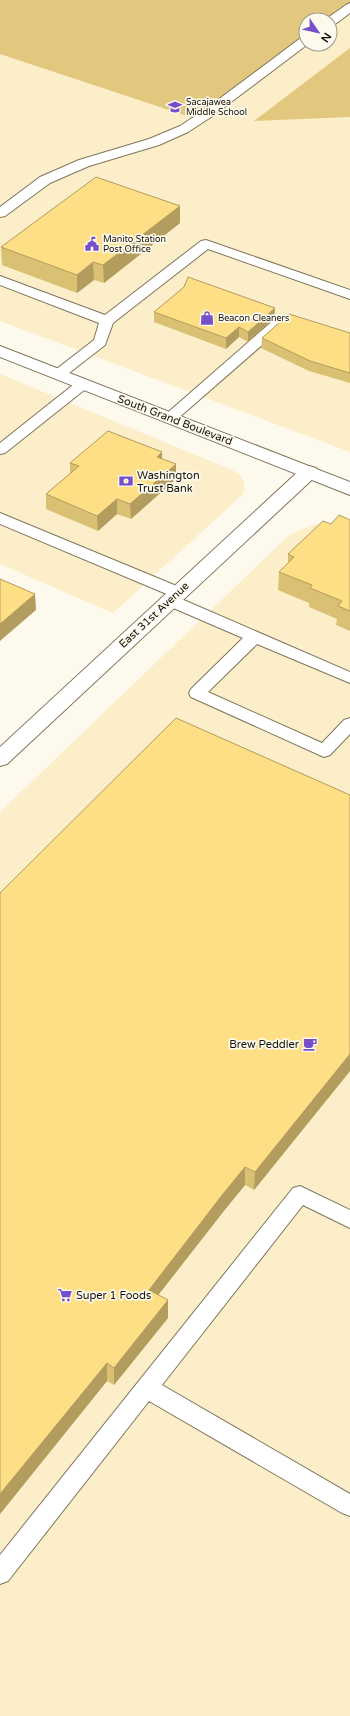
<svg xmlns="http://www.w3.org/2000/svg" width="350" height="1716" viewBox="0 0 350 1716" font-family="'Varela Round',sans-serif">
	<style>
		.built { fill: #fbeec9; fill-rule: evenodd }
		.green { fill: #e2c87f }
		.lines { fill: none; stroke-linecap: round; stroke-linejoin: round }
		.lane-casing { stroke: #7f765b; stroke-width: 2 }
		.street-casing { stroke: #7f765b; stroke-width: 2 }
		.secondary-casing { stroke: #7f765b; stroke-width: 2 }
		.lane { fill: #fff; fill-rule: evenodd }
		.street { fill: #fff; fill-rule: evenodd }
		.secondary { fill: #fff; fill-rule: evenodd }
		.wall { fill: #dac073 }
		.shaded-wall { fill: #b29c5e }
		.building { fill: #fedf86; stroke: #b29c5e }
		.labels { text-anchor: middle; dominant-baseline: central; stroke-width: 3.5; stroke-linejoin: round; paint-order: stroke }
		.far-poi-label { font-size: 9px; fill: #131006; stroke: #fdf9ed; text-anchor: start }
		.street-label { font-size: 11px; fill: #131006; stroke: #fdf9ed }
		.poi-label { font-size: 11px; fill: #131006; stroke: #fdf9ed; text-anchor: start }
	</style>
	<rect width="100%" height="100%" fill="#fdf9ed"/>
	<path class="built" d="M0,0H350V452L0,321ZM306,20H330V44H306Z
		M0,374L232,470L240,475L244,482L245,489L241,496L113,613L0,564Z
		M337,524L350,529V1716H0V812L289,535L312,525Z"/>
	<path class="green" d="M0,0H350V3L327,20H306V35L193,118L0,54Z
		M350,48V117L254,121Z"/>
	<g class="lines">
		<defs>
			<path id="lane" d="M350,3V13L334,25L330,26V20L326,19L346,5Z
				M306,36V44H308L211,117L188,132L159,145L89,166L50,183L5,216L0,217V207L40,177L79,160L149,139L180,126L203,111L302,37Z
				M206,240L350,290V299L208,249L113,323L105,345L64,377H54L52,374L54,371L94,340L99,323L0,285V276L105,315L201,241Z
				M280,318L285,319L287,322L285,325L175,421H165L163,418L165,415L275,319Z
				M83,380L88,381L90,384L88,387L5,453L0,454V443L78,381Z
				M0,513L184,589L186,593L184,597L179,598L350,672V683L257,644L208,692L322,743L344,720L350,718V734L330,755L324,757L191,697L189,693L191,689L243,638L164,604L162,600L164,596L169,595L0,524Z
				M300,1186L350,1210V1228L303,1205L162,1385L350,1494V1516L342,1513L149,1401L8,1581L0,1584V1555L293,1188Z"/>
			<path id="street" d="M309,466L316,468L318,472L316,476L7,764L0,766V747L302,468Z"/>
			<path id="secondary" d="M0,346L350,482V495L0,357Z"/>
		</defs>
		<use href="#lane" class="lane-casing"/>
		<use href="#street" class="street-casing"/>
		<use href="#secondary" class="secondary-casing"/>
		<use href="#lane" class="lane"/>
		<use href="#street" class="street"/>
		<use href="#secondary" class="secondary"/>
	</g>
	<path class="wall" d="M180,206V223L104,283L94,280L77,293L2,265L1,247Z
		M275,308L274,318L248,342L239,337L226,349L154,322V312Z
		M350,333V383L309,371L261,348L262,338Z
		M162,459L176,479L131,519L117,514L98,531L46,509V494L70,474V463Z
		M350,520V631L336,625L337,619L309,607V603L278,590L279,572L288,563V554L331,524Z
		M350,795V1071L254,1190L245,1185L223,1212L158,1295L168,1300V1318L114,1385L107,1381L0,1514V893Z"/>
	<path class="shaded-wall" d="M180,206V223L104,283L103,265Z
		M93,262L94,280L77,293V275Z
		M275,308L274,318L248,342V332Z
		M239,327V337L226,349V338Z
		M162,452V467L157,457Z
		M176,464V479L131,519L130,504Z
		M117,499V514L98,531L97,516Z
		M35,594L36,610L0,641V624Z
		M350,1054V1071L254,1190L255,1172Z
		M245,1167V1185L223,1212L149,1307V1290L223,1194Z
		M168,1300V1318L114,1385V1368Z
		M107,1363V1381L0,1514V1494Z"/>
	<path class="building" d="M96,177L180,206L103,265L93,262L77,275L1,247Z
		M188,277L275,308L248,332L239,327L226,338L154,312L184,287Z
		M289,314L350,333V373L310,361L262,338Z
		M108,431L162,452L157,457L176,464L130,504L117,499L97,516L46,494L79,466L70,463Z
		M339,515L350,520V611L338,606L342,601L310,588L312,585L279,572L294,557L288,554L323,521L331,524Z
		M0,579L35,594L0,624Z
		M176,718L350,795V1054L255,1172L245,1167L223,1194L149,1290L168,1300L114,1368L107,1363L0,1494V893Z"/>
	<defs>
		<symbol id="school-bare" viewBox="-9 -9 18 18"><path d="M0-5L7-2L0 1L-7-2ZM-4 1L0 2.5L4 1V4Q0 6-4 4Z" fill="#7650c9" stroke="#fdf9ed" stroke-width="2.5" paint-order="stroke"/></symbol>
		<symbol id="civic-bare" viewBox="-9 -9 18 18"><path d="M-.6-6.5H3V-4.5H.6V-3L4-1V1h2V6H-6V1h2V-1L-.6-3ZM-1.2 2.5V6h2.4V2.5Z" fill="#7650c9" stroke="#fdf9ed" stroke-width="2.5" paint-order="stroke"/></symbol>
		<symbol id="shop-bare" viewBox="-9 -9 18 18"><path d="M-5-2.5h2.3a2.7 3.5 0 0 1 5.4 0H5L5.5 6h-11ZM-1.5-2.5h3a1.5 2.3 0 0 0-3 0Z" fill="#7650c9" stroke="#fdf9ed" stroke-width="2.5" paint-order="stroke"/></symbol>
		<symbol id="bank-bare" viewBox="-9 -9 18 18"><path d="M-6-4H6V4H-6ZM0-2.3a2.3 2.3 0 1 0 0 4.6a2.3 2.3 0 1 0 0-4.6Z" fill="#7650c9" stroke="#fdf9ed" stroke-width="2.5" paint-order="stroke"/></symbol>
		<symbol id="cafe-bare" viewBox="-9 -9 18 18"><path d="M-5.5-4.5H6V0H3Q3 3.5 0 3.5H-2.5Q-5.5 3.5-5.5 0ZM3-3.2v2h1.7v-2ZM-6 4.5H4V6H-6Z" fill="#7650c9" stroke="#fdf9ed" stroke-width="2.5" paint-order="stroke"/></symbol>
		<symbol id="supermarket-bare" viewBox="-9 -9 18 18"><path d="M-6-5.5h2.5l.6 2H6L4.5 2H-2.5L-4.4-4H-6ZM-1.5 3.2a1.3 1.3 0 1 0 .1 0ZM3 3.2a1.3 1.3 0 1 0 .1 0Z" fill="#7650c9" stroke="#fdf9ed" stroke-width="2.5" paint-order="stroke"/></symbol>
	</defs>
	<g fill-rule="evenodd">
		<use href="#school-bare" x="165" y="97" width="20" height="20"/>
		<use href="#civic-bare" x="82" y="234" width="20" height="20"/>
		<use href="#shop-bare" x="197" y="308" width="20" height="20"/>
		<use href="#bank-bare" x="116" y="471" width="20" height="20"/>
		<use href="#cafe-bare" x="300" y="1034" width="20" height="20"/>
		<use href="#supermarket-bare" x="55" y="1285" width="20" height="20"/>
	</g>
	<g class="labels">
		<g class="far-poi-label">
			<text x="186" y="102">Sacajawea<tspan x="186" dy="10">Middle School</tspan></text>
			<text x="103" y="239">Manito Station<tspan x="103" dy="10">Post Office</tspan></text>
			<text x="218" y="318">Beacon Cleaners</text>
		</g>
		<g class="street-label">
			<text transform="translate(175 420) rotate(21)">South Grand Boulevard</text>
			<text transform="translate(154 615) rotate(-43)">East 31st Avenue</text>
		</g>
		<g class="poi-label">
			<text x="137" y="475">Washington<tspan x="137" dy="13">Trust Bank</tspan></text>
			<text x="299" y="1044" text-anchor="end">Brew Peddler</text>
			<text x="76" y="1295">Super 1 Foods</text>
		</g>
	</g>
	<g transform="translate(318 32) rotate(124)"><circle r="19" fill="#fdf9ed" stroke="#9f9c91"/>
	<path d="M0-3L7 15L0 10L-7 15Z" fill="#7650c9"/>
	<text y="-6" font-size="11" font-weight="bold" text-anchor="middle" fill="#131006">N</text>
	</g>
</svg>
